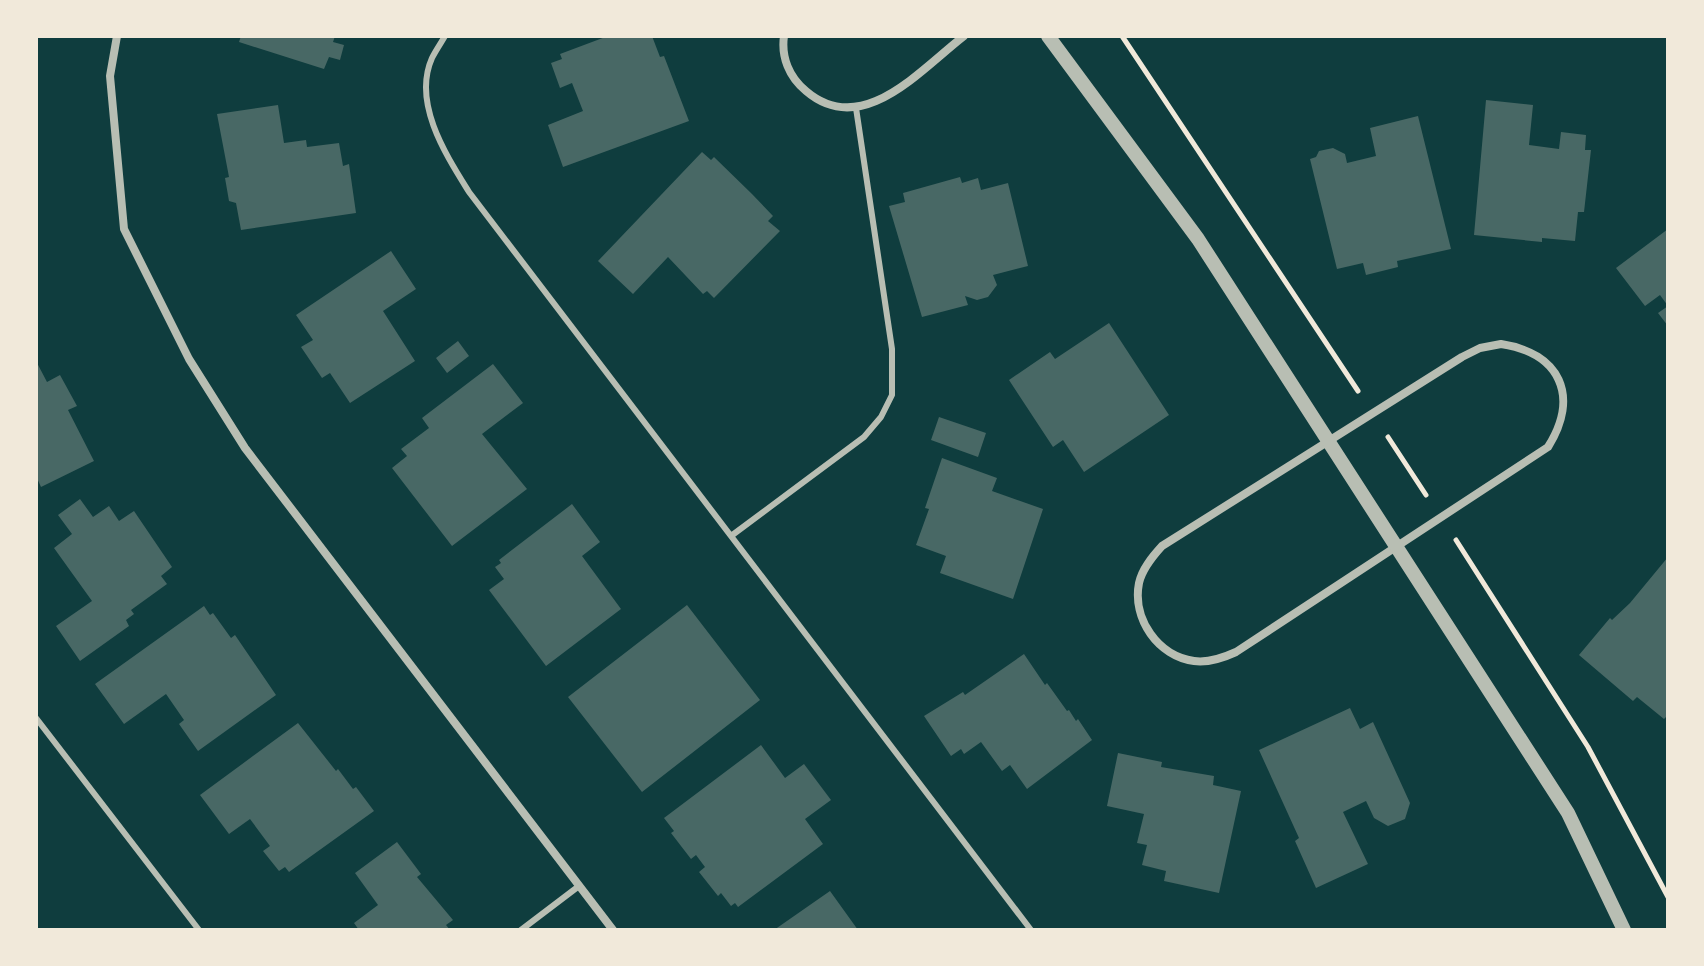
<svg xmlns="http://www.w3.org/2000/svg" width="1704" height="966" viewBox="0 0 1704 966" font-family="Helvetica,sans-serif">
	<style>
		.building { fill: #486865 }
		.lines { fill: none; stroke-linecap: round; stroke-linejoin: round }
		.path { stroke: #f1e9da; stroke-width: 5 }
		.service { stroke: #b8beb3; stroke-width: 6 }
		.minor { stroke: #b8beb3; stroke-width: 8 }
		.tertiary { stroke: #b8beb3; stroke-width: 14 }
	</style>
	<rect width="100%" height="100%" fill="#0f3d3e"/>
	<path class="building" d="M241,36H335L333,42L344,45L340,60L329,57L324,69L239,42Z
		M608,36H652L660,57L664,56L689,121L563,167L548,125L583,111L572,83L560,88L551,63L562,59L560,54Z
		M1486,100L1533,105L1529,145L1559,149L1561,132L1586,135L1585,150H1591L1584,212H1578L1575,241L1542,238V242L1474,235Z
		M278,105L284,143L306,140L307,147L339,143L343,166L349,164L356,213L241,230L236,203L229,201L225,178L229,177L217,114Z
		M1418,116L1451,249L1397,261L1398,267L1366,275L1363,263L1337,269L1310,159L1316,157L1319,151L1333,148L1345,154L1347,163L1376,156L1370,128Z
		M702,152L711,160L714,157L752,194L773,216L768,221L780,231L714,298L707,291L703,294L668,257L633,294L598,261Z
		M960,177L962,183L978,178L981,190L1008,183L1028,266L993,275L997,285L988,297L977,300L965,296L968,305L922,317L889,206L905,202L903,193Z
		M1668,229V326L1658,313L1668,306L1660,295L1645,306L1616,268Z
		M391,251L416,289L383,311L415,361L350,403L330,373L322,378L301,347L313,340L296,315Z
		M1109,323L1169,415L1084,472L1063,440L1053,447L1009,380L1050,352L1055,359Z
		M458,341L469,356L447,373L436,358Z
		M36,361L47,382L60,375L77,406L68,410L94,461L41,487L36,476Z
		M493,364L523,403L482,434L527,489L452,546L392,468L407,456L401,449L429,428L422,418Z
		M939,417L986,433L978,457L931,440Z
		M942,458L997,478L992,491L1043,509L1013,599L940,573L946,556L916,545L929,509L925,508Z
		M80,499L93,517L109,506L119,521L134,511L172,567L161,576L167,584L131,610L134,614L126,620L129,626L80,661L56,626L92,601L54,548L72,534L58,515Z
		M572,504L600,542L582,556L621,609L546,666L489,590L504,579L495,567L501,563L499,560Z
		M1668,557V715L1664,719L1637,697L1633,701L1579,655L1610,618L1612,620L1630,603Z
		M687,605L760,700L642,792L568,697Z
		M204,606L210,615L213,613L231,638L235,635L276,695L198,751L179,724L184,720L166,694L124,724L95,684Z
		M1024,654L1045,685L1047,683L1067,711L1069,710L1076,721L1078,719L1092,740L1027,789L1010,765L1002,771L981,742L964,754L961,749L951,756L924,716L963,692L965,695Z
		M1350,708L1360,729L1373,722L1410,803L1405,819L1388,826L1374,818L1366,801L1343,812L1368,864L1316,888L1295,841L1299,838L1259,750Z
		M298,723L336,771L338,769L353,789L356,787L374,811L289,872L285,867L279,871L263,851L270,846L250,819L229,834L200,795Z
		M761,745L785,778L804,764L831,800L805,819L823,844L738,907L735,903L731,906L721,893L718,896L699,872L705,867L696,855L691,859L671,833L674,831L664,818Z
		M1118,753L1162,762L1161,767L1214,776L1213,785L1241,791L1219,893L1164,881L1166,871L1142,865L1147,845L1137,843L1144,814L1107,806Z
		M397,842L421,874L417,877L453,920L446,925L450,930H359L354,923L378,905L355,873Z
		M830,891L858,930H774Z"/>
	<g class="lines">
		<path class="path" d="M1122,36L1358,391
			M1388,437L1426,495
			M1456,540L1588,747L1668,897"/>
		<path class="service" d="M445,36C441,43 436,50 432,58C412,103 446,155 469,192L1031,930
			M731,536L864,437L881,417L892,395V349L856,108
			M36,718L199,930
			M521,930L579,886"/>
		<path class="minor" d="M117,36L110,76L124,229L189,359L245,448L613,930
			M784,36C781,57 789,77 806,91C862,139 920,70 964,36
			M1501,344C1560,353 1580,396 1548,447L1236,652C1223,658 1209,663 1194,661C1158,656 1132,619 1139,583C1142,569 1152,557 1162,546L1462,357L1480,348Z"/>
		<path class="tertiary" d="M1048,36L1198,239L1568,813L1624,930"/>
	</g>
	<rect width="1704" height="966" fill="none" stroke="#f1e9da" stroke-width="76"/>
</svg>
